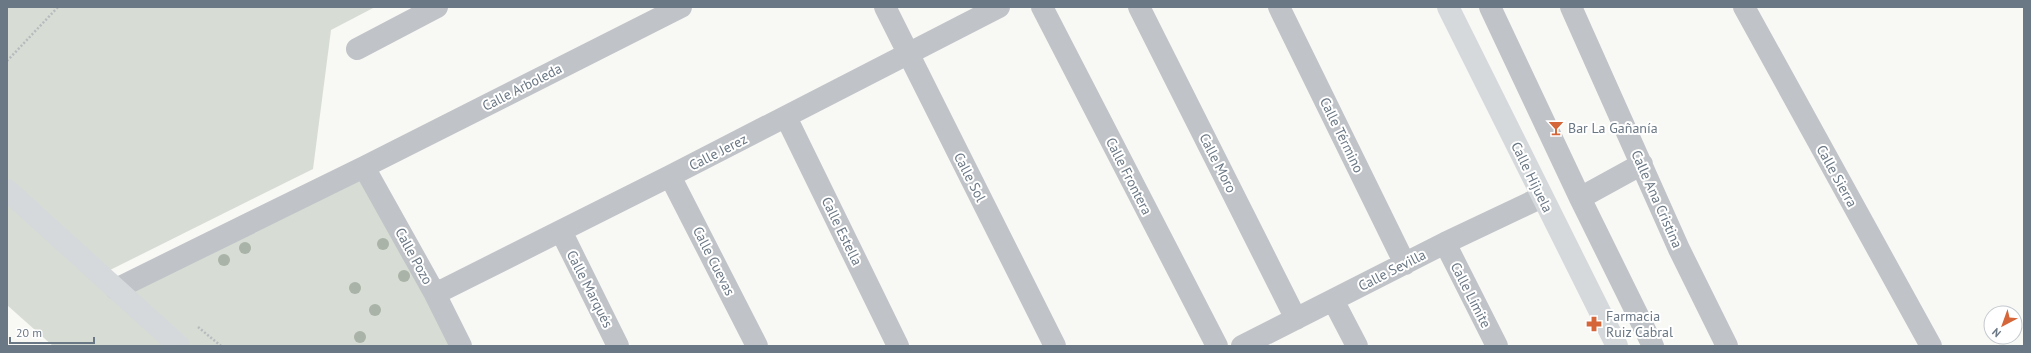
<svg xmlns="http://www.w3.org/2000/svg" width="2031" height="353" viewBox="0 0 2031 353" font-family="'PT Sans',sans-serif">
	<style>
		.green { fill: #d7dcd5 }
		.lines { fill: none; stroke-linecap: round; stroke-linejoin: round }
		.path { stroke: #b8bbbe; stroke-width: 2.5; stroke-dasharray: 2 2; stroke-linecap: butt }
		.street { stroke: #c0c3c7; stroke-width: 22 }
		.secondary { stroke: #d5d9dc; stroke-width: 22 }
		.tree { fill: #aab3a7 }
		.labels { text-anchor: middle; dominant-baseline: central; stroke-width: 4; stroke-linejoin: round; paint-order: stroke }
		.street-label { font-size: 14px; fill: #6a7784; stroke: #fff }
		.poi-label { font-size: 14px; fill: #6a7784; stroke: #fff; text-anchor: start }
	</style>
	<rect width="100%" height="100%" fill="#f8f8f5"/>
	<path class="green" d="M7,7H375L331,30L313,169L100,275L7,190Z
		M364,167L461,346H179L116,289Z
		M7,197L171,346H53L7,305Z"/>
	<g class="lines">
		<path class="path" d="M7,61L58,7
			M198,327L221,346"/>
		<path class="street" d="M885,7L1055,346
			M1042,7L1217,346
			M1139,7L1296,319
			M1279,7L1405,264
			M1490,7L1580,198L1653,346
			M1571,7L1679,249L1727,346
			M1744,7L1931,346
			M357,49L437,7
			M786,117L898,346
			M364,167L435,294L461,346
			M670,176L757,346
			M1580,198L1642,164
			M561,231L618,346
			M1445,243L1497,346
			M116,289L364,167L681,7
			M435,294L670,176L999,7
			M1333,300L1357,346
			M1242,346L1445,243L1542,197"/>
		<path class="secondary" d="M1448,7L1617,346
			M7,190L179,346"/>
	</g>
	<g class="tree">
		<circle cx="383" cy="244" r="6"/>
		<circle cx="245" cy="248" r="6"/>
		<circle cx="224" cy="260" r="6"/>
		<circle cx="404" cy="276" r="6"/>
		<circle cx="355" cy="288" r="6"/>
		<circle cx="375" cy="310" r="6"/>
		<circle cx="360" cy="337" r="6"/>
	</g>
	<defs>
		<symbol id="bar-bare" viewBox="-9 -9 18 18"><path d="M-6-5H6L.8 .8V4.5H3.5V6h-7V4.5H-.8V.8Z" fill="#d46639" stroke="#fff" stroke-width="2.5" paint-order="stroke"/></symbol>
		<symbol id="pharmacy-bare" viewBox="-9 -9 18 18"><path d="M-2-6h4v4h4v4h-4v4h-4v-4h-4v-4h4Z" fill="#d46639" stroke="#fff" stroke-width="2.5" paint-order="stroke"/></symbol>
	</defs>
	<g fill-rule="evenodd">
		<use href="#bar-bare" x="1545" y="117" width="22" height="22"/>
		<use href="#pharmacy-bare" x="1583" y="313" width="22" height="22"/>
	</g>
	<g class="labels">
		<g class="street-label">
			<text transform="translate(522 87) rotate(-27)">Calle Arboleda</text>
			<text transform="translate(1342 135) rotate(64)">Calle Término</text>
			<text transform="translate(718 152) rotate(-27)">Calle Jerez</text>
			<text transform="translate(1218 163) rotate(63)">Calle Moro</text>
			<text transform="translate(1129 176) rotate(63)">Calle Frontera</text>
			<text transform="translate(1837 176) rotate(61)">Calle Sierra</text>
			<text transform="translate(970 177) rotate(63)">Calle Sol</text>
			<text transform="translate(1532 177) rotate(64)">Calle Hijuela</text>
			<text transform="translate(1657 199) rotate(66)">Calle Ana Cristina</text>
			<text transform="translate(842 231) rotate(64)">Calle Estella</text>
			<text transform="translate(414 256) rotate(61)">Calle Pozo</text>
			<text transform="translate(714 261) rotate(63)">Calle Cuevas</text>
			<text transform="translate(1392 270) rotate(-27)">Calle Sevilla</text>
			<text transform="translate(590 289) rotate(63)">Calle Marqués</text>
			<text transform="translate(1471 295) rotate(63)">Calle Límite</text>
		</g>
		<g class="poi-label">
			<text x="1568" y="128">Bar La Gañanía</text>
			<text x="1606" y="316">Farmacia<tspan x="1606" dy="16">Ruiz Cabral</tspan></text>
		</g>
	</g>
	<rect width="2031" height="353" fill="none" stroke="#6a7784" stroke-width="16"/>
	<g transform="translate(2003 325) rotate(221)"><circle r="19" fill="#ffffff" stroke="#c3c9ce"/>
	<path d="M0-3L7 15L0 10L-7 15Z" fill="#d46639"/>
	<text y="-6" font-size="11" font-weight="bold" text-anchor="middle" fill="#6a7784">N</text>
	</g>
	<path d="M10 337v6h84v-6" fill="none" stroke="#6a7784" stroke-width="2"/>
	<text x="16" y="337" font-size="12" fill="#6a7784" stroke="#ffffff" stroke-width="3" paint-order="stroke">20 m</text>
</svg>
